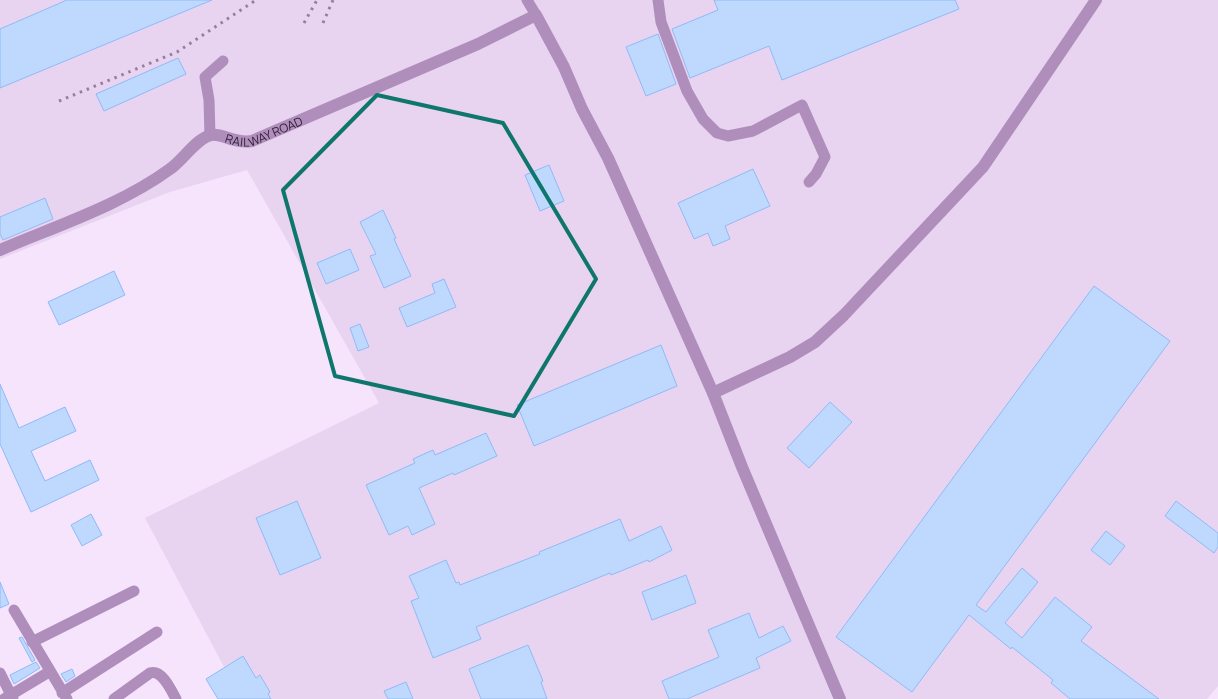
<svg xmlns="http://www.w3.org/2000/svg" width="1218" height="699" viewBox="0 0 1218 699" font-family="Manrope,sans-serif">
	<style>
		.built { fill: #e8d4f0 }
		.building { fill: #bed9fd; stroke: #8fbaf6 }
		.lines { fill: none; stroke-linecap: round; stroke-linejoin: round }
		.minor { stroke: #af8ebb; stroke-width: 11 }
		.tertiary { stroke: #af8ebb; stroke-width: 12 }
		.rail { stroke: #938199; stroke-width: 3; stroke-dasharray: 2.5 5; stroke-linecap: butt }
		.marked { fill: none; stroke: #0f766e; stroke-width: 4; stroke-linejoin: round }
		.labels { text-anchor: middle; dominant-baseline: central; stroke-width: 4.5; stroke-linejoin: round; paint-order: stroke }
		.street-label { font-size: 12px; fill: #322038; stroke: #f6e4fd }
	</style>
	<rect width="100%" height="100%" fill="#f6e4fd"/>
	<path class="built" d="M0,0H1218V686L1207,699H241L145,518L379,403L247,170L170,192L0,259Z"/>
	<path class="building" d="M67,0H212L0,88V29Z
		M714,0H955L959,9L782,80L769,46L690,78L672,29L718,10Z
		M658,34L676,84L646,96L626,47Z
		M178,58L186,74L104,111L96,94Z
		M549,165L564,201L540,211L525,175Z
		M753,169L770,206L725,226L730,239L713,246L708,233L694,239L678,203Z
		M45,198L53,219L3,240L0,234V217Z
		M383,210L396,238L394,239L411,276L384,288L370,256L376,254L360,222Z
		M350,249L359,270L326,284L317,263Z
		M114,271L125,295L59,325L48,302Z
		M444,279L456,307L407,327L399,308L435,293L432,284Z
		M1094,286L1170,341L976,605L986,612L1022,568L1038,582L1005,623L1022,638L1055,597L1092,627L1081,641L1159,699H1070L1051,683L1053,680L1012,647L1011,649L969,615L912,692L836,637Z
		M360,324L369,347L358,351L350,328Z
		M661,345L677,386L534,446L517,405Z
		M0,384L19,428L65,407L76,431L31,451L45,481L90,460L99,480L31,512L0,444Z
		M830,402L852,422L809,468L787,448Z
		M486,433L497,456L454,475L453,473L419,488L435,524L412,535L408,526L389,535L366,485L415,463L413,459L433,450L435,455Z
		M297,501L321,558L280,575L256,518Z
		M1176,501L1218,533V547L1214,553L1165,516Z
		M91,514L102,535L82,546L71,525Z
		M620,519L629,541L661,526L672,550L649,562L648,560L611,575L610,573L476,627L481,639L433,658L411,601L419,598L409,576L446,560L456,583L459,582L460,585L540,554L539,552Z
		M1106,531L1125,546L1110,565L1091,550Z
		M686,575L696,603L652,620L642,592Z
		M0,582L9,604L0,608Z
		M749,613L759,638L783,626L791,641L756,658L760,668L687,699H669L662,681L719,657L708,630Z
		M22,637L35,660L32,662L19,638Z
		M528,645L543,681L541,682L547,699H481L469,669Z
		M243,656L256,678L260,675L270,692L268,694L271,699H218L206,679Z
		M36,662L40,668L14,684L10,675Z
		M72,669L75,676L66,682L61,674Z
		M406,682L413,699H388L384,691Z"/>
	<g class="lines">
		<path class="minor" d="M527,0L536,15
			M658,0L661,22L687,91L703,119L717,133L728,136L753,131L802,105L825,157L816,174L809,182
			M210,136L209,100L205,77L223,61
			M14,610L67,699
			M32,642L134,591
			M0,673L13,699
			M62,693L157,632
			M4,699L49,672
			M114,699L150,673C162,669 171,690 176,699"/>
		<g class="tertiary">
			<path id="s1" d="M0,250C56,226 121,205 170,169C182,161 197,138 211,135C223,133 234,144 252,141L478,44L536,15L564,67L582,109L608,158L713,393"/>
			<path d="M840,699L742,467L713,393L790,357L815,342L844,315L983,167L1096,0"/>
		</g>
		<path class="rail" d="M304,23L317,0
			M323,23L333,0
			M59,101L177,52L256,0"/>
	</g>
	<path class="marked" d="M377,95L503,123L596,279L514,416L335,376L283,190Z"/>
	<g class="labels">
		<g class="street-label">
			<text stroke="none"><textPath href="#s1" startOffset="298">RAILWAY ROAD</textPath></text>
		</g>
	</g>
</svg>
